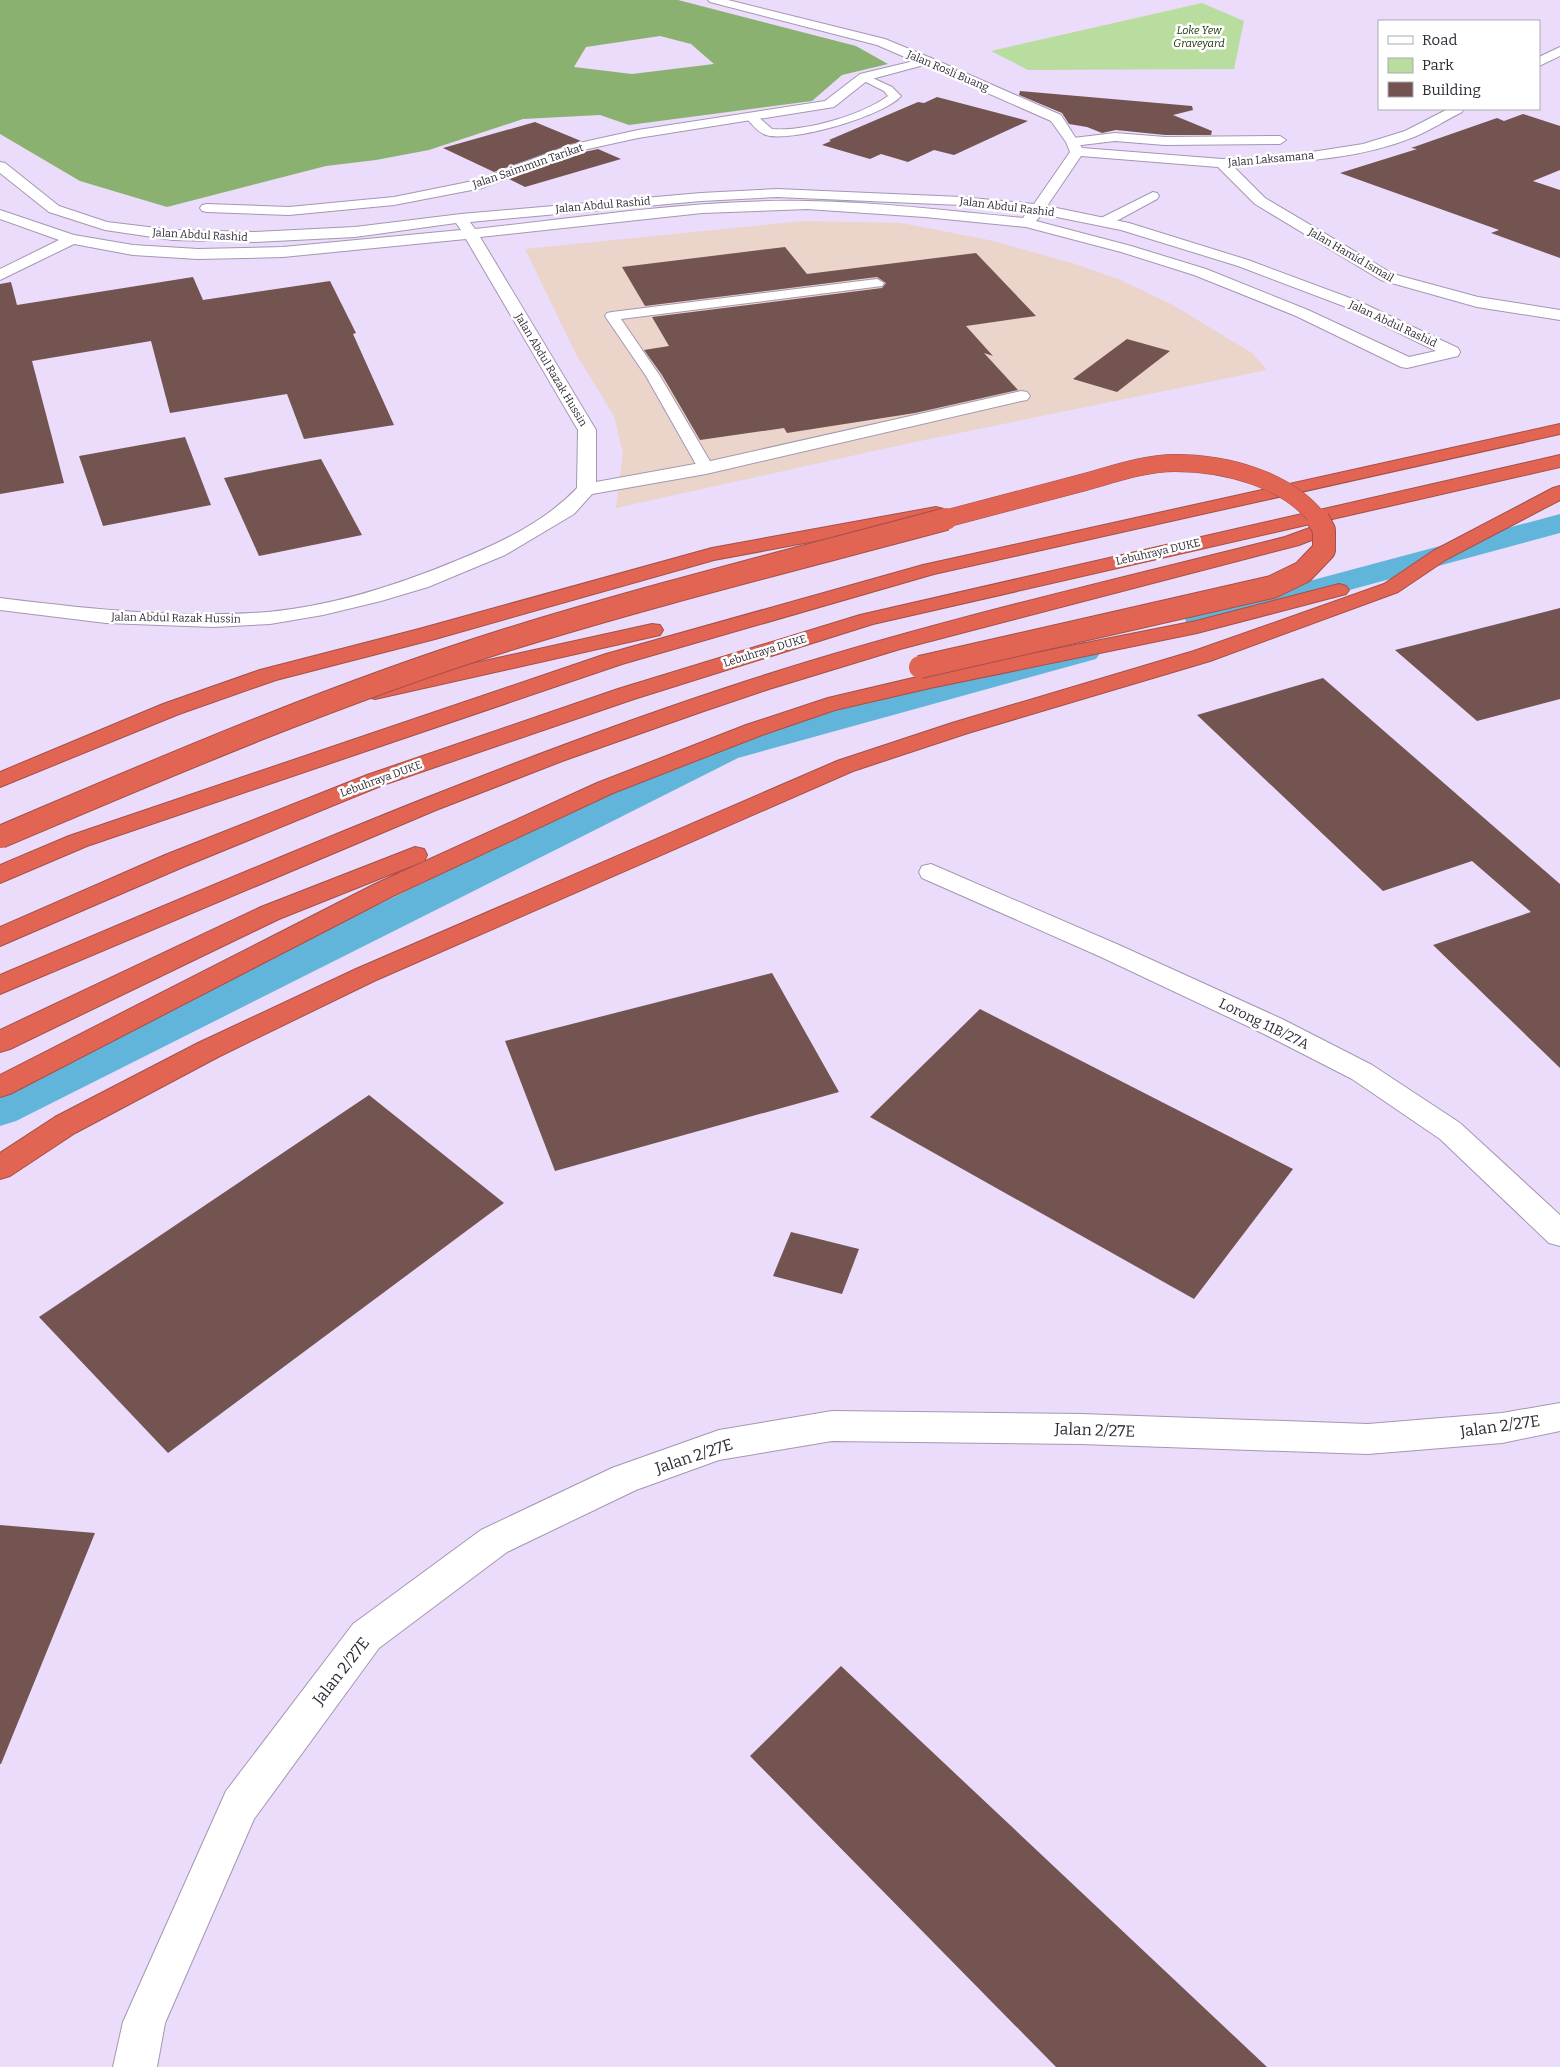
<svg xmlns="http://www.w3.org/2000/svg" width="1560" height="2067" viewBox="0 0 1560 2067" font-family="Bitter,serif">
	<style>
		.education { fill: #ebd4ca }
		.green { fill: #b8dd9f }
		.forest { fill: #8bb171; fill-rule: evenodd }
		.lines { fill: none; stroke-linecap: round; stroke-linejoin: round }
		.canal { fill: #61b5db; fill-rule: evenodd }
		.building { fill: #735451 }
		.lane-casing { stroke: #a497b3; stroke-width: 2 }
		.street-casing { stroke: #a497b3; stroke-width: 2 }
		.highway-casing { stroke: #a45049; stroke-width: 2 }
		.lane { fill: #fff; fill-rule: evenodd }
		.street { fill: #fff; fill-rule: evenodd }
		.highway { fill: #e26453; fill-rule: evenodd }
		.highway-bridge-far1-casing { stroke: #a45049; stroke-width: 18; stroke-linecap: butt }
		.highway-bridge-casing { stroke: #a45049; stroke-width: 24; stroke-linecap: butt }
		.highway-bridge-far1 { stroke: #e26453; stroke-width: 17 }
		.highway-bridge { stroke: #e26453; stroke-width: 22 }
		.labels { text-anchor: middle; dominant-baseline: central; stroke-width: 5; stroke-linejoin: round; paint-order: stroke }
		.far-park-label { font-size: 11px; font-style: italic; fill: #193103; stroke: #fff }
		.far-street-label { font-size: 11px; fill: #302a36; stroke: #fff }
		.street-label { font-size: 14px; fill: #302a36; stroke: #fff }
		.near-street-label { font-size: 16px; fill: #302a36; stroke: #fff }
	</style>
	<rect width="100%" height="100%" fill="#eadcfa"/>
	<path class="education" d="M803,221L901,223L989,240L1072,263L1118,279L1171,304L1252,353L1267,370L910,443L616,508L623,453L614,416L576,354L525,249Z"/>
	<path class="green" d="M1202,3L1244,21L1234,69L1028,70L991,51Z"/>
	<path class="forest" d="M0,0H678L856,46L888,64L842,75L812,101L629,125L600,115L523,119L429,150L376,160L326,166L167,207L80,181L0,134ZM660,36L691,44L714,64L632,74L574,67L586,47Z"/>
	<g class="lines">
		<path class="canal" d="M1560,514V533L1202,630L1190,627L1185,620L1190,613Z
			M1084,642L1096,645L1101,652L1096,659L738,758L16,1121L0,1126V1089L712,742Z"/>
	</g>
	<path class="building" d="M1020,91L1192,106L1193,110L1173,115L1212,131L1211,135H1165L1116,130L1102,133L1087,127L1069,124L1062,113L1019,95Z
		M937,97L1028,121L954,155L934,150L908,162L881,154L870,159L822,145L831,141L829,140L918,102L924,103Z
		M1523,114L1560,126V170L1533,181L1560,190V258L1491,233L1499,230L1340,173L1417,149L1411,148L1497,118L1504,121Z
		M535,122L581,141L494,172L443,148Z
		M598,149L621,159L525,187L509,179L575,154Z
		M785,247L807,274L976,253L1036,316L966,326L993,356L984,353L1018,390L915,413L787,433L784,428L700,440L662,375L644,350L669,346L652,317L882,288L886,283L877,277L645,306L622,267Z
		M193,277L203,300L330,281L356,333L353,334L394,425L304,439L287,394L170,413L151,341L32,361L64,483L0,494V284L11,282L17,305Z
		M1127,339L1170,351L1117,392L1073,379Z
		M185,437L211,505L103,526L79,456Z
		M321,459L362,535L259,556L224,478Z
		M1560,608V699L1477,721L1395,650Z
		M1323,678L1560,884V1068L1433,945L1531,912L1472,861L1383,891L1197,715Z
		M772,973L839,1092L555,1171L505,1041Z
		M980,1009L1293,1169L1194,1299L870,1117Z
		M369,1095L504,1203L168,1453L39,1317Z
		M791,1232L859,1249L842,1294L773,1276Z
		M0,1525L95,1533L1,1764H0Z
		M841,1666L1267,2067H1056L750,1756Z"/>
	<g class="lines">
		<defs>
			<path id="lane" d="M864,74L892,87L901,96C884,116 791,143 766,135C758,132 751,124 746,117L748,115H756L772,129C805,132 862,115 888,96L884,91L860,79L859,77L860,75Z
				M1115,133L1165,137L1280,136L1286,140L1280,144L1165,145L1115,141L1073,146L1067,142L1073,138Z
				M1153,192L1157,193L1159,196L1157,199L1109,225L1104,226L1098,222L1099,219Z
				M877,279L884,283L882,286L621,319L660,376L714,468L712,471H700L698,468L646,376L605,316L607,313L612,312Z"/>
			<path id="street" d="M708,0H728L885,39L931,58L1061,115L1082,148L1222,159L1299,154L1363,144L1405,131L1448,109H1463L1462,112C1446,120 1431,130 1414,137C1357,160 1294,162 1233,166L1265,198L1393,274L1478,297L1560,310V320L1477,307L1381,280L1255,204L1218,167L1081,156L1047,206L1129,223L1248,260L1358,301L1458,348L1460,352L1458,356L1407,368L1401,367L1296,316L1194,275L1121,252L1026,227L925,217L807,209L702,213L480,237L596,430V482L706,462L1021,391L1027,392L1030,396L1027,400L1021,401L706,474L592,494L574,514L505,555L428,587L381,601L323,615L270,624L214,627L106,623L0,610V598C89,609 179,619 268,612C333,606 398,585 458,560C500,543 545,522 577,488L578,430L466,239L283,257L198,259L133,255L74,244L0,280V269L59,240L0,219V210L74,235L133,245L198,249L283,247L461,230L456,223L355,237L255,242L173,240L105,230L49,212L0,173V162L5,163L59,206L107,222L173,230L255,232L355,227L461,214L701,193L777,189L961,197L1034,204L1070,152L1066,142L1051,121L924,65L868,80L834,107L638,138L574,152L482,188L394,205L289,215L207,212L202,211L200,208L202,205L207,204L289,207L394,197L478,180L570,145L638,130L825,101L860,74L914,61L877,45L710,2ZM777,197L961,205L1027,212L1023,218C951,211 879,202 807,201C696,199 585,217 475,229L470,222L701,201ZM1042,214L1121,230L1238,266L1346,307L1436,351L1409,357L1308,310L1206,269L1131,246L1036,221Z
				M1560,47V56L1539,66V57Z
				M931,864L1119,945L1282,1019L1372,1065L1460,1123L1560,1215V1246L1549,1243L1440,1139L1352,1079L1262,1033L1101,957L922,878L919,872L922,866Z
				M1560,1403V1431L1502,1443L1368,1454L1081,1444L832,1441L719,1460L636,1490L507,1552L379,1648L254,1819L165,2023L157,2067H113L123,2022L226,1791L353,1624L481,1530L612,1468L719,1430L832,1411L1081,1414L1368,1424L1502,1413Z"/>
			<path id="highway" d="M1560,424V434L934,574L622,664L87,846L0,883V865L69,836L606,654L923,565Z
				M1560,455V467L873,624L634,699L383,785L183,867L0,946V927L165,855L367,775L618,689L860,615Z
				M1560,486V500L1447,559L1398,592L1210,661L968,733L853,771L374,981L218,1057L75,1133L10,1176L0,1179V1153L55,1117L198,1043L356,969L837,761L952,723L1194,651L1384,584L1433,551L1553,488Z
				M936,507L943,509L946,513L943,517L714,560L435,639L276,680L179,714L0,787V772L163,704L260,670L419,629L712,548Z
				M1315,526L1322,528L1325,532L1322,536L1299,545L900,649L769,689L701,712L565,760L436,810L0,994V975C248,871 494,763 750,680C926,623 1106,582 1285,537Z
				M1339,584L1346,586L1349,590L1346,594L1197,633L930,688L835,710L762,735L613,793L393,896L10,1094L0,1097V1075L375,884L597,783L746,725L828,698L930,674L1196,621Z
				M652,624L660,625L663,630L660,635L375,699L367,697L364,692L367,687L375,685Z
				M415,847L424,849L427,855L424,861L279,919L10,1049L0,1052V1030L261,907Z"/>
		</defs>
		<use href="#lane" class="lane-casing"/>
		<use href="#street" class="street-casing"/>
		<use href="#highway" class="highway-casing"/>
		<use href="#lane" class="lane"/>
		<use href="#street" class="street"/>
		<use href="#highway" class="highway"/>
		<defs>
			<path id="highway-bridge-far1" d="M941,520C989,507 1037,495 1085,482C1114,474 1145,463 1175,463C1226,463 1287,479 1319,520"/>
			<path id="highway-bridge" d="M920,667L1272,587L1303,572L1324,550V530L1318,519
				M0,837C165,767 329,696 500,642C647,596 797,559 946,519"/>
		</defs>
		<use href="#highway-bridge-far1" class="highway-bridge-far1-casing"/>
		<use href="#highway-bridge" class="highway-bridge-casing"/>
		<use href="#highway-bridge-far1" class="highway-bridge-far1"/>
		<use href="#highway-bridge" class="highway-bridge"/>
	</g>
	<g class="labels">
		<g class="far-park-label">
			<text x="1199" y="30">Loke Yew<tspan x="1199" dy="13">Graveyard</tspan></text>
		</g>
		<g class="far-street-label">
			<text transform="translate(948 71) rotate(23)">Jalan Rosli Buang</text>
			<text transform="translate(1271 159) rotate(-5)">Jalan Laksamana</text>
			<text transform="translate(528 166) rotate(-19)">Jalan Saimmun Tarikat</text>
			<text transform="translate(603 205) rotate(-5)">Jalan Abdul Rashid</text>
			<text transform="translate(1007 207) rotate(7)">Jalan Abdul Rashid</text>
			<text transform="translate(200 235) rotate(3)">Jalan Abdul Rashid</text>
			<text transform="translate(1351 255) rotate(30)">Jalan Hamid Ismail</text>
			<text transform="translate(1393 324) rotate(25)">Jalan Abdul Rashid</text>
			<text transform="translate(551 370) rotate(59)">Jalan Abdul Razak Hussin</text>
			<text transform="translate(1158 552) rotate(-13)">Lebuhraya DUKE</text>
			<text transform="translate(176 618) rotate(1)">Jalan Abdul Razak Hussin</text>
			<text transform="translate(765 651) rotate(-17)">Lebuhraya DUKE</text>
			<text transform="translate(381 779) rotate(-20)">Lebuhraya DUKE</text>
		</g>
		<g class="street-label">
			<text transform="translate(1264 1024) rotate(26)">Lorong 11B/27A</text>
		</g>
		<g class="near-street-label">
			<text transform="translate(1500 1426) rotate(-8)">Jalan 2/27E</text>
			<text transform="translate(1095 1430) rotate(2)">Jalan 2/27E</text>
			<text transform="translate(694 1456) rotate(-18)">Jalan 2/27E</text>
			<text transform="translate(341 1671) rotate(-52)">Jalan 2/27E</text>
		</g>
	</g>
	<rect x="1378" y="20" width="162" height="90" fill="#ffffff" stroke="#acaaaf"/>
	<rect x="1388" y="36" width="25" height="8" fill="#ffffff" stroke="#acaaaf"/>
	<text x="1422" y="45" font-size="15" fill="#302a36">Road</text>
	<rect x="1388" y="58" width="25" height="15" fill="#b8dd9f" stroke="#acaaaf"/>
	<text x="1422" y="70" font-size="15" fill="#302a36">Park</text>
	<rect x="1388" y="82" width="25" height="15" fill="#735451" stroke="#acaaaf"/>
	<text x="1422" y="95" font-size="15" fill="#302a36">Building</text>
</svg>
